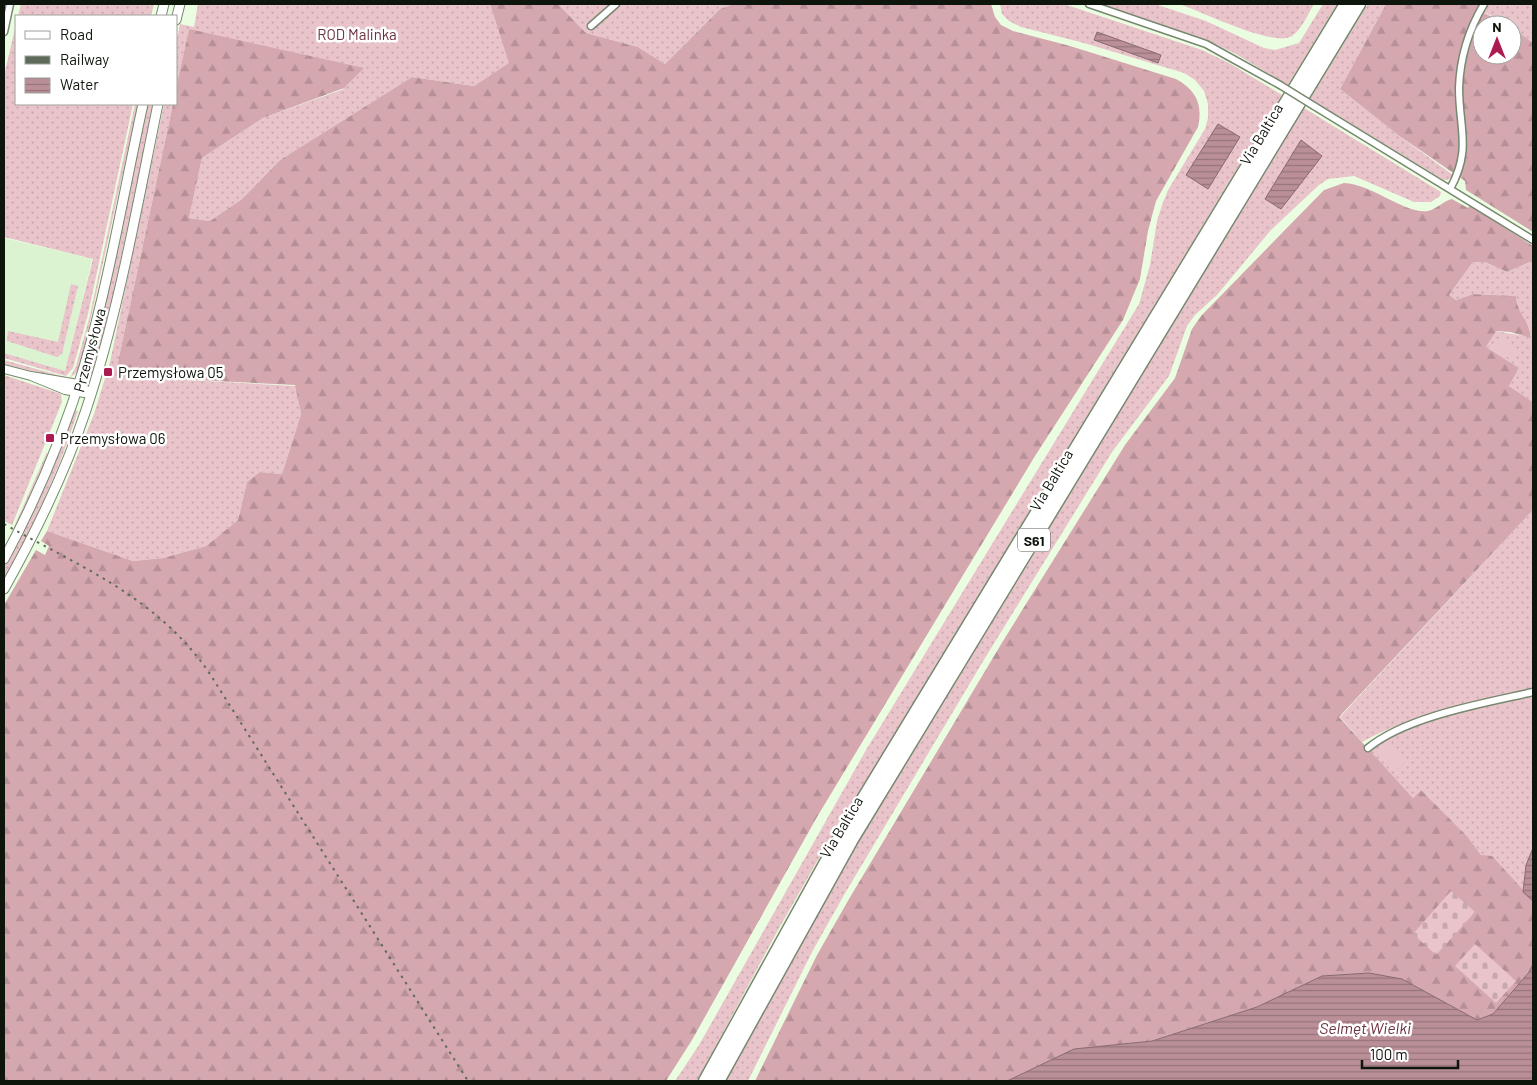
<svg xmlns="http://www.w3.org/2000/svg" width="1537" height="1085" viewBox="0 0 1537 1085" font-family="Barlow,sans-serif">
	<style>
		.built { fill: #dcf3d1 }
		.grass { fill: url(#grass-dots) }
		.forest { fill: url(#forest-firs) }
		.cemetery { fill: url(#cemetery-stones) }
		.pitch { fill: #eac4cb }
		.water { fill: url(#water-rules); stroke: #876a6e }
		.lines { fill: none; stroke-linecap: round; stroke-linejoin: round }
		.minor-casing { stroke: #77886f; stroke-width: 9 }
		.tertiary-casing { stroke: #77886f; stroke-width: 10 }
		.secondary-casing { stroke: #77886f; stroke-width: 11 }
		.motorway-casing { stroke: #77886f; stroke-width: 15 }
		.minor { stroke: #fff; stroke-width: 6 }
		.tertiary { stroke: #fff; stroke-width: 8 }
		.secondary { stroke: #fff; stroke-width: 9 }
		.motorway { stroke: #fff; stroke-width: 12 }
		.rail { stroke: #5f6b5a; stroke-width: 2; stroke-dasharray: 2.5 5; stroke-linecap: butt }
		.minor-bridge-casing { stroke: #77886f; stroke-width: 9; stroke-linecap: butt }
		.minor-bridge { stroke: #fff; stroke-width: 6 }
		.poi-dot { fill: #ab1a51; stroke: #fff; stroke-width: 2 }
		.labels { text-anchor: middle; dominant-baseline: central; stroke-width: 5; stroke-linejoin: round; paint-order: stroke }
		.shield { fill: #fff; stroke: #565b54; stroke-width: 1 }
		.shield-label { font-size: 14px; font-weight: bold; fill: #0e150b }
		.park-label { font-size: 15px; fill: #6b3140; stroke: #fff }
		.street-label { font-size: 15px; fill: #0e150b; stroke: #fff }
		.poi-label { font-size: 15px; fill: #0e150b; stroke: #fff; text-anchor: start }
		.water-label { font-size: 16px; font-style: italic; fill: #6b3140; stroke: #fff }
	</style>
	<defs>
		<pattern id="grass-dots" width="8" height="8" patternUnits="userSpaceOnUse" patternTransform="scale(1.25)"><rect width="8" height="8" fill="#eac4cb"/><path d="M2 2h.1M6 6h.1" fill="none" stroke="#c8a8ad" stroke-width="1.8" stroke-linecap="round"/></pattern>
		<pattern id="forest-firs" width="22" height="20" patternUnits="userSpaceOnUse" patternTransform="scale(1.25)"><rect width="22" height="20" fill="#d5a8b0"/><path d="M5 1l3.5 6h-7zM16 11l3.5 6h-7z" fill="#b69096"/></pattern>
		<pattern id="cemetery-stones" width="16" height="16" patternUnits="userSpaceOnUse" patternTransform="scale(1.25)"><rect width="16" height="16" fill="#eac4cb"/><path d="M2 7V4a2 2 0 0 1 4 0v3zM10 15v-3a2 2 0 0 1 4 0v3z" fill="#c8a8ad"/></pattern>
		<pattern id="water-rules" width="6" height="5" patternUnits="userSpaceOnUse" patternTransform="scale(1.25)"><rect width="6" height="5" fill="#bb8f98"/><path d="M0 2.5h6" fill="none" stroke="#96747a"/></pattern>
	</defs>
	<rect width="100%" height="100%" fill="#eafde1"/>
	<path class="built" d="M4,238L92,259L65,371L4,353Z"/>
	<path class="grass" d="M21,4H154L151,16H18Z
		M198,4H490L510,63L474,86L412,77L280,160L242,199L210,221L189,218L202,158L263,118L344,89L189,29L176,88V44L180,24L194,27Z
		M558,4H612L588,25L592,29L621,4H733L720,9L665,64L638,47L586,33Z
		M1000,4H1064L1202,50L1229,63L1282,95L819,858L778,930L697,1081H675L699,1045L866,750L1139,304L1150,265L1157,221L1162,205L1168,190L1205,129L1208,118V104L1204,91L1195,80L1184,73L1084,43L1021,27L1009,21L1002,14Z
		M1100,4H1155L1206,21L1264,48L1275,50L1299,43L1323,4H1337L1288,85L1234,53L1204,39Z
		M1179,4H1314C1308,14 1302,29 1292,36C1274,48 1201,11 1179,4Z
		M1368,4H1386L1340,89L1398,135L1453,175L1448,180H1444L1310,99Z
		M1488,4H1533V43L1512,27V25L1483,12Z
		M16,24V104H133L88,314L73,368L66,376L4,358V353L65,371L93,259L4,237V76Z
		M135,104H138L86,340L78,371L70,378L76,366L90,315Z
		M147,104H154L113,295L93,374L86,382Z
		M164,104H173L115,376L296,386L301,414L282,474L260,472L247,482L238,520L206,546L163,558L133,561L47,531L94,414L110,362Z
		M1304,108L1441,192L1440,196L1431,202H1414L1354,176L1328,179L1319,185L1271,230L1217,295L1195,315L1187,326L1169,376L1112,452L985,658L844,895L812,952L748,1081H726L843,868Z
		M1473,262H1485L1507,272L1530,262L1533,264V402L1509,386L1519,368L1486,347L1495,331L1531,337C1529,318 1517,314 1516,296L1473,294L1456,300L1449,295Z
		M71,284L78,286L62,354L57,357L7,341L8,331L58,342Z
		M4,360L65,377V379L4,364Z
		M4,375L61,394L62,402L12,525L4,521Z
		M74,410L78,411C59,470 33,527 4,580V567L18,542Z
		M47,452V460L15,528L14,527Z
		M1533,510V689C1475,701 1415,713 1362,742L1340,717Z
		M1533,696V848L1526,865L1523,892L1481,855L1467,836L1421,790L1413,798L1369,751C1408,719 1485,705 1533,696Z"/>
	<path class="forest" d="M490,4H558L586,33L638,47L665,64L720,9L733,4H991L995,17L1001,25L1013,31L1070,46L1176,79C1196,90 1203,104 1198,127L1156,201L1148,231L1140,279L1123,320L1035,456L817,817L692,1040L666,1081H4V605L36,550L45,555L49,546L41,541L47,531L133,561L163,558L206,546L238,520L247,482L260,472L282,474L301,414L295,385L115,376L173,104H176V88L189,29L364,68L344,88L263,118L202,158L189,218L210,221L242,199L280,160L412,77L474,86L509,63Z
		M1386,4H1488L1484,13L1508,25H1482V55H1512V27L1533,43V232L1466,190L1465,181L1398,135L1340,89Z
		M1344,183C1372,184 1404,214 1428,211C1437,209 1443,201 1452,199L1468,208L1470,205L1533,246V264L1530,262L1507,272L1485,262H1473L1449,295L1456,300L1473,294L1516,296C1517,314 1529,318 1531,338L1510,332L1496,331L1486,347L1519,368L1509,386L1533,402V510L1339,717L1413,798L1421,790L1467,836L1481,855L1492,856L1533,901V965L1530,971L1493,1014L1477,1020L1402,979L1369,973L1322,976L1257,1007L1151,1041L1074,1049L1007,1081H755L817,955L849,899L1003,641L1125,445L1175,378L1192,329L1201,316L1324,190Z"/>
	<path class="cemetery" d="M1451,891L1475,912L1436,955L1413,934Z
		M1475,944L1516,981L1496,1003L1455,966Z"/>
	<path class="pitch" d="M1500,338L1519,350L1512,360L1493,348Z
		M1388,740L1406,760L1395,771L1376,751Z"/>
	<path class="water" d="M1097,32L1161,55L1158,63L1094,40Z
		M1218,124L1240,137L1208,189L1186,175Z
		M1301,140L1322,156L1281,209L1265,199Z
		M1533,848V901L1523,892L1526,865Z
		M1533,965V1081H1007L1074,1049L1152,1041L1257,1007L1322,976L1369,973L1402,979L1477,1020L1493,1014L1530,971Z"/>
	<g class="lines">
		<defs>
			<path id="minor" d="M1089,4L1206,44L1280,85
				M591,26L616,4
				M4,32L10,4
				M1314,106L1533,240
				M1450,189C1472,149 1459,129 1459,88C1460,58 1469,29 1484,4
				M1368,748C1407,716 1485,703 1533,692"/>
			<path id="tertiary" d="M4,369L31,376
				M31,376L78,384L91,394L65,390Z"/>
			<path id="secondary" d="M161,16L164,4
				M176,20L180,4
				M4,559C37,498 64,434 84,367C109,281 124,191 143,104
				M4,589C36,532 65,473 86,410C119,311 137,206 158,104"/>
			<path id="motorway" d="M705,1081L840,837L1346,4
				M718,1081L851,841L1359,4"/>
		</defs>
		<use href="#minor" class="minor-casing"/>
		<use href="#tertiary" class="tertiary-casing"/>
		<use href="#secondary" class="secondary-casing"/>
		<use href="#motorway" class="motorway-casing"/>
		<use href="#minor" class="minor"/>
		<use href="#tertiary" class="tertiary"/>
		<use href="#secondary" class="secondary"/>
		<use href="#motorway" class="motorway"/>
		<path class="rail" d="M4,524C81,567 156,597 208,671L468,1081"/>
		<defs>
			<path id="minor-bridge" d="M1280,85L1314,106"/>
		</defs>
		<use href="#minor-bridge" class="minor-bridge-casing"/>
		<use href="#minor-bridge" class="minor-bridge"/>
	</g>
	<g class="poi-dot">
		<rect x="103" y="367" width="10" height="10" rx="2.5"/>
		<rect x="45" y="433" width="10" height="10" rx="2.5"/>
	</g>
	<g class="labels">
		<rect class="shield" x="1018" y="528.5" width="32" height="23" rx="4"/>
		<g class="shield-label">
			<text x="1034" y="540">S61</text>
		</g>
		<g class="park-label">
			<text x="357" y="34">ROD Malinka</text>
		</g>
		<g class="street-label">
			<text transform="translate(1261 134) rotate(-59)">Via Baltica</text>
			<text transform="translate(89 350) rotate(-75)">Przemysłowa</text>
			<text transform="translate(1051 480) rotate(-59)">Via Baltica</text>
			<text transform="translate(841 827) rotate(-59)">Via Baltica</text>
		</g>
		<g class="poi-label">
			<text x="118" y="372">Przemysłowa 05</text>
			<text x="60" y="438">Przemysłowa 06</text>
		</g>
		<g class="water-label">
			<text x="1365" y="1027">Selmęt Wielki</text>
		</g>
	</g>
	<rect width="1537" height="1085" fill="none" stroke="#0e150b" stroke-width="10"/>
	<rect x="15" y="15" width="162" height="90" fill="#ffffff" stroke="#9fa19d"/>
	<rect x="25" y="31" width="25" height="8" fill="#ffffff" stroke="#9fa19d"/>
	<text x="60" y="40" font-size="15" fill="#0e150b">Road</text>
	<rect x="25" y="56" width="25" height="8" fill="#5f6b5a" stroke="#9fa19d"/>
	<text x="60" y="65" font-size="15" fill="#0e150b">Railway</text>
	<rect x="25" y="78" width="25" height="15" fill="url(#water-rules)" stroke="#9fa19d"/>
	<text x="60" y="90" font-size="15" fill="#0e150b">Water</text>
	<g transform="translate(1497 40)"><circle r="24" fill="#ffffff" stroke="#9fa19d"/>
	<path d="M0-4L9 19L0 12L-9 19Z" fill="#ab1a51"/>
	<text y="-8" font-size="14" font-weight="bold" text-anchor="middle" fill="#0e150b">N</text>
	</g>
	<path d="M1362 1060v8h96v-8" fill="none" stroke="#0e150b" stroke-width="2.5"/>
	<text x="1370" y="1060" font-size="15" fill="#0e150b" stroke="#ffffff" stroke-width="4" paint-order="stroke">100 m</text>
</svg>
